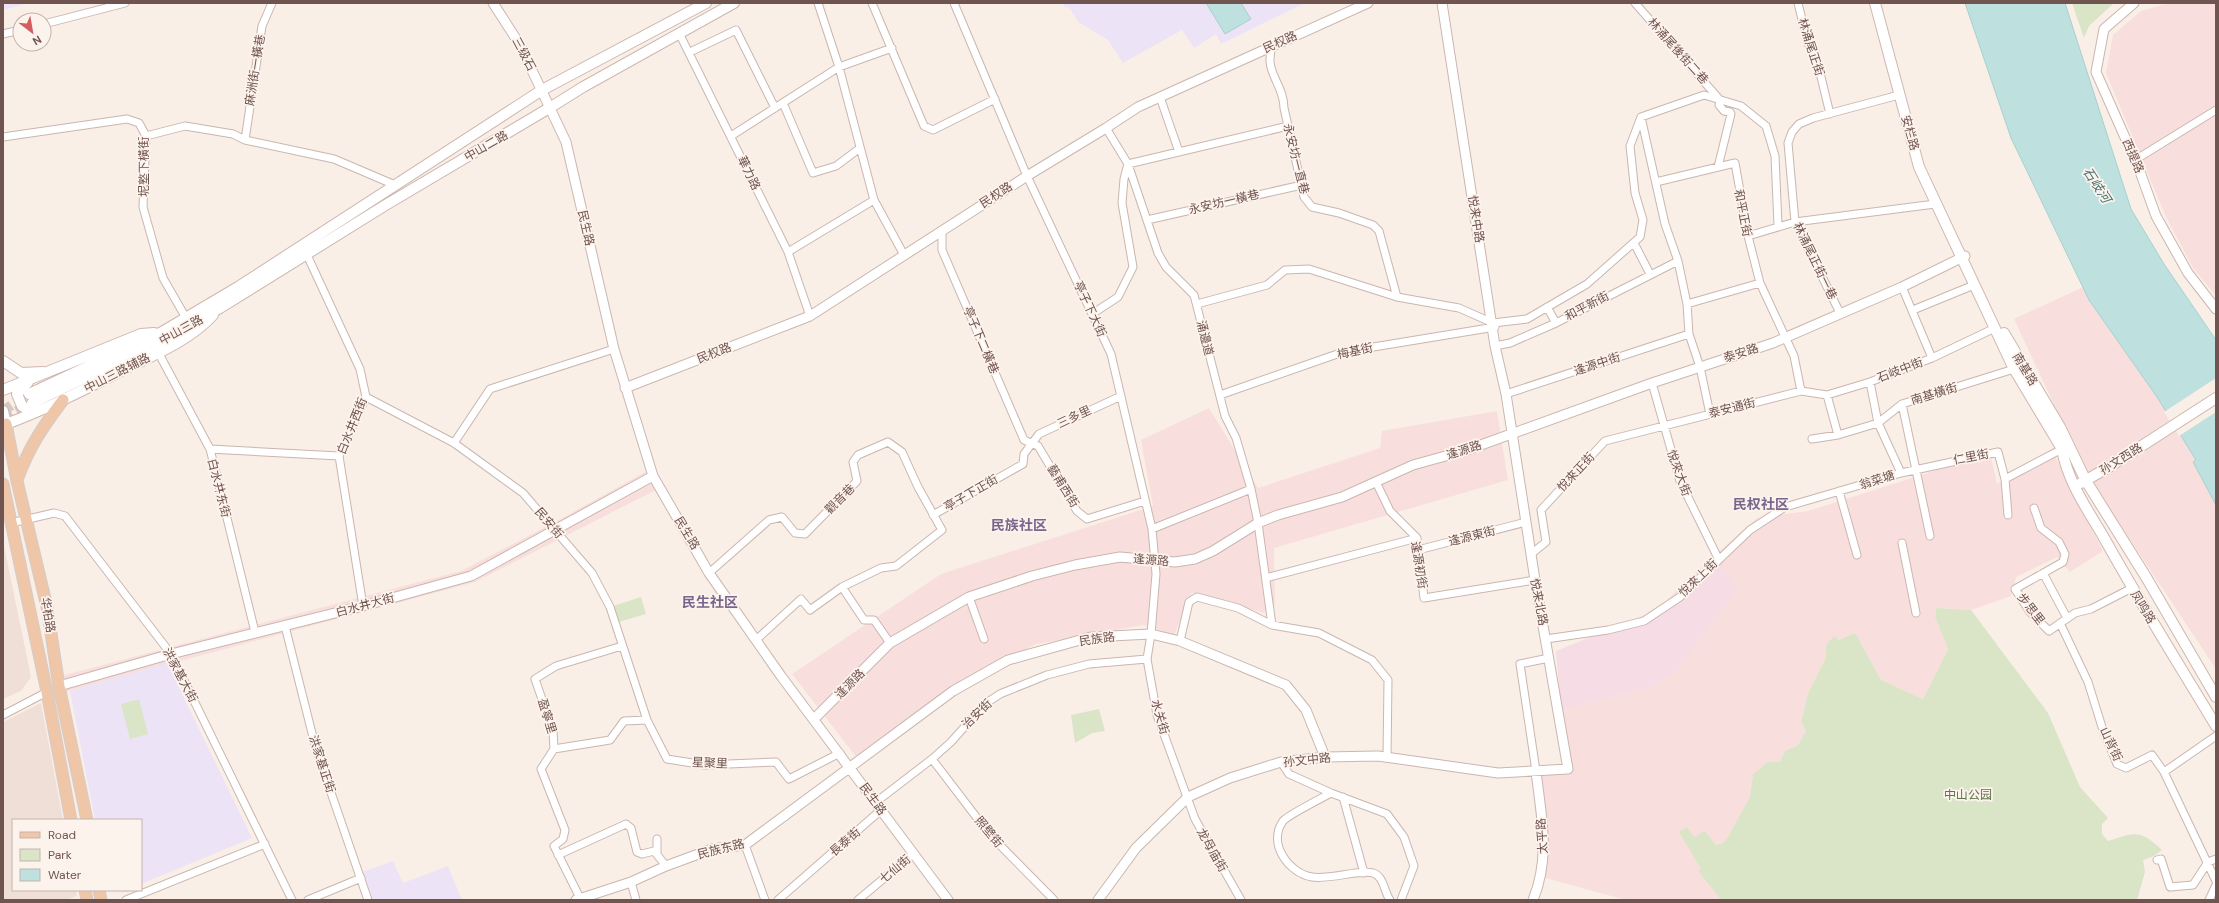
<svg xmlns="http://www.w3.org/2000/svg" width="2219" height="903" viewBox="0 0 2219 903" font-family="'DM Sans','Noto Sans SC',sans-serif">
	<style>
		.residential { fill: #f0dfd7 }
		.commercial { fill: #f8dfdd }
		.education { fill: #ece4f6 }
		.medical { fill: #f6dce4 }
		.green { fill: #dae5c8 }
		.water { fill: #bee0de; stroke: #a6d1ce }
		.pier { fill: #f9efe7 }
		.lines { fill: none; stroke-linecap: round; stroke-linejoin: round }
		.secondary-tunnel { stroke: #d7c8c1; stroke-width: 10; stroke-dasharray: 10 5; stroke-linecap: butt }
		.minor-casing { stroke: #cab6af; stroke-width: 9 }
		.tertiary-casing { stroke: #cab6af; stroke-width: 11 }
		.secondary-casing { stroke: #ceb7b0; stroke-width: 12 }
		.primary-casing { stroke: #d4ccca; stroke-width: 13 }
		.minor { stroke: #fff; stroke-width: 7 }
		.tertiary { stroke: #fff; stroke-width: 9 }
		.secondary { stroke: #fff; stroke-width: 10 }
		.primary { stroke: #efc6a8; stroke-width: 11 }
		.labels { text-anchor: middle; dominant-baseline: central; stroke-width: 3.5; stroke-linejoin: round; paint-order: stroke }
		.street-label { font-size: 12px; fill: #70544f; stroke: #fdf3ed }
		.park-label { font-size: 12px; fill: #5e7449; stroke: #fdf3ed }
		.water-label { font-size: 13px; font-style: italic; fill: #457371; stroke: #fdf3ed }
		.quarter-label { font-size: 14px; font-weight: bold; fill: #78668c; stroke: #fdf3ed }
	</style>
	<rect width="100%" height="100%" fill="#f9efe7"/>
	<path class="residential" d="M3,541L31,677L21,691L3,699Z
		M41,703L63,820H13V890H76L77,896L66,900H3V722Z"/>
	<path class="commercial" d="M2169,3H2216V296L2193,268L2166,217L2106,73L2113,35L2141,11Z
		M2083,287L2089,300L2157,397L2197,460L2193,462L2216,505V669L2105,502L2078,456L2014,319Z
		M1209,408L1258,488L1380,448L1382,431L1497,411L1508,480L1274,548L1275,603L1264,613L1192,593L1174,635L1144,625L1036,644L954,687L857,758L792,674L941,574L1153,506L1141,440Z
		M1990,453L1997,484L2054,454L2103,551L2070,572L2057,557L2016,577L2011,596L1971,610L1936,608L1935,617L1948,649L1923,699L1881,680L1857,636L1854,633L1839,640L1835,637L1826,645V657L1808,693L1801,722L1806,731L1798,745L1785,751L1780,762L1753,774L1750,796L1729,835L1723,843L1716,845L1705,831L1701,869L1698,871L1721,900H1626L1538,876L1543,837L1538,775L1571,763L1561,710L1648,688L1716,554L1757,518L1808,511Z
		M645,472L656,490L475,582L65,692L61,676L461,571L557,521Z"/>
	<path class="education" d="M3,3H29L3,10Z
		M1062,3H1305L1221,44L1216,34L1194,48L1182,30L1123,63L1108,40L1078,22L1069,7L1066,8Z
		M167,663L252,838L141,884V820H95L70,691Z
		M393,861L403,883L448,866L462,900H372L362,872Z"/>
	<path class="medical" d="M1716,554L1737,589L1676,672L1648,688L1561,710L1556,651L1644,615L1666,601Z"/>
	<path class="green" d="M2072,3H2114L2089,26L2084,38Z
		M641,597L646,614L615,623L610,607Z
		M1936,608L1971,610L2048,713L2080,787L2108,818L2102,824V834L2108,841C2135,832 2140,829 2162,850L2154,856L2143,860L2145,872L2137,900H1721L1698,871L1701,869L1679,832L1687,827L1694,837L1705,831L1716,845L1723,843L1729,835L1750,796L1753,774L1768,762H1780L1785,751L1798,745L1806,731L1801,722L1808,693L1826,657V645L1834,636L1839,640L1854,633L1857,636L1881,680L1923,699L1948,649L1935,617Z
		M139,699L148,734L130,739L121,704Z
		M1099,709L1105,731L1092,733L1075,743L1071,715Z"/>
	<path class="water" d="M1206,3H1241L1251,19L1225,34Z
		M1965,3H2065L2131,209L2164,264L2216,340V505L2193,462L2196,460L2157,397L2089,300L2011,138Z"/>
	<path class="pier" d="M2216,378V412L2179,436L2164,412Z"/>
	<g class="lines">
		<path class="secondary-tunnel" d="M3,411L25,396
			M3,418L30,404"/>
		<defs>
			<path id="minor" d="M818,3L839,67L874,200L904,255
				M872,3L924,126L933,130L995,99
				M954,3L1027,176L1111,354L1152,529L1156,574L1151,634L1147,659L1157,715L1195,819L1241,900
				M1635,3L1720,100L1719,105L1724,111L1730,112L1731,114L1718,167
				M1798,3L1808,44L1814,48L1830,114
				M44,24L125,3
				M679,33L788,252L810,316
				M3,34L20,30
				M1273,45C1262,71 1284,83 1284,108L1304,197L1312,207L1339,213L1373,225L1379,231L1397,297
				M690,52L736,30L775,108
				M1160,97L1179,152
				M783,103L813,173L836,166L860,148
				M1641,117L1665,224L1678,261L1687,304L1689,334L1700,367L1710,414
				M1106,128L1128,164L1158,253L1166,267L1194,295L1225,416L1236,438L1251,489L1258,523L1272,625
				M146,136L185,126L233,134L245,140L334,159L395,185
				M731,136L839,67L892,48
				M3,137L127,119L139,123L146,136L143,207L163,278L186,318
				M245,140L262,26L272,3
				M2135,160L2216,110
				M1656,182L1735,163L1748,236L1760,283L1794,356L1801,391
				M1147,220L1302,185
				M942,230V250L1024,440L1038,446L1077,511L1087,519L1145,501
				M1748,236L1795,222L1935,204
				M1634,243L1650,274
				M788,252L874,200
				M307,255L360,369L366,397L339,456L363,606
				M1902,287L1932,358
				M1197,304L1267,285L1285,270L1309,269L1397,297L1459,308L1493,323L1527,319L1587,284L1640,237L1643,220L1635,193L1630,146L1641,117L1704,95L1741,106L1766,126L1775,156L1778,225
				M1687,304L1760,283
				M1547,307L1556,323
				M1913,310L1974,285
				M1840,313L1795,222L1788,143L1792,132L1799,124L1813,118L1899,95
				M1092,314L1118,297L1133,267L1122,203L1124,179L1128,164L1288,126
				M1495,346L1510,343L1556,323L1678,261
				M158,352L210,449L255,632
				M1870,382L1878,423L1901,473
				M1652,383L1680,481L1718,558
				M1506,394L1689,334
				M1220,395L1343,352L1495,327
				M1827,395L1838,435
				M366,397L454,443L523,493L592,573L610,607L647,720L667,759L705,765L776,762L789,779L840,753
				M1902,404L1930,536
				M1812,439L1838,435L1878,423L1902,404L2014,369
				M454,443L490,389L614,349
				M210,449L339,456
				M2005,479L2062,449
				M1376,482L1390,511L1417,538L1424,598L1535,580
				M1839,491L1857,555
				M2034,508L2041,528L2059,542L2065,554L2063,562L2015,589L2030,612L2049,631L2075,613L2091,609L2132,588
				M933,515L1023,464L1024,454L1039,434L1121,396
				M11,523L54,513L65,516L171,654L292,900
				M1152,529L1251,489
				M1902,543L1916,613
				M1418,550L1526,522
				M1531,554L1546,542L1541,510L1605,441L1801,391L1827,395L1870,382L1932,358L1995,328
				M709,573L769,520L782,517L795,533L805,534L857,481L853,462L858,455L888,442L902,452L918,487L942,530L896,566L881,568L842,587L810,610L801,599L756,640
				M2043,573L2067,618
				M1266,578L1417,538
				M842,587L864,620H874L890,643
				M969,597L984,639
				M2060,623L2088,682L2102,727L2117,764L2126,768L2152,755L2164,772L2216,881
				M285,626L316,749L368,900
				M1546,639L1608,630L1644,621L1680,597L1750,530L1785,507L1901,473L1998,452L2005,479L2008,515
				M1180,641L1189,602L1197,597L1238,608L1272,625L1319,633L1372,660L1388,680L1387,758
				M3,715L47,692
				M554,749L610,740L624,721L647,720
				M932,759L990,835L1054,900
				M1281,762L1289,774L1331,793L1387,814L1404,837L1414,866L1401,900
				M1536,771L1520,664L1549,658
				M2164,772L2216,736
				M1331,793C1322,798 1288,815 1283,821C1267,844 1289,873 1312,877C1329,880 1361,869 1373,873C1384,876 1384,892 1390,900
				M1343,797L1364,873
				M876,802L932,759L951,742L985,704L1000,694L1047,675L1089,664L1147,659
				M657,839V854
				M745,845L765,900
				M558,855L626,824L631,828L637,852L642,854L654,851L666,866
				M2157,860L2161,859L2170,887L2193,885L2208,862L2216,859
				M631,882L636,900
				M580,898L554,846L563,839L565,830L541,769L554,749L553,731L535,679L556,666L622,646
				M126,900L265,844
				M308,900L361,878
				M778,900L881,810
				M858,900L913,854
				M2209,900L2216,885"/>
			<path id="tertiary" d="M493,3L520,45L566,142L614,349L653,476L709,573L781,676L948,900
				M2134,3L2104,29L2096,72L2139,169L2156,216L2188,273L2216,309
				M625,388L810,316L1027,176L1106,128L1138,107L1368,3
				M59,686L171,654L363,606L471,576L653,476
				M814,719L890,643L969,597L1032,576L1075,565L1120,557L1175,562L1195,559L1213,551L1258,523L1278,515L1342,497L1413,465L1467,450L1652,383L1773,343L1902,287L1965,256
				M576,900L631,882L666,866L712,849L745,845L953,691L1008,660L1091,637L1151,634L1180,641L1286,685L1306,710L1325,757
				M1098,900L1136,848L1188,797L1230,778L1281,762L1325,757L1378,756L1498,773L1568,769L1535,580L1506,394L1495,346L1442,3
				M1533,900C1551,856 1541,816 1536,771"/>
			<path id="secondary" d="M1875,3L1919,167L2014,369L2062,449C2067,480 2087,509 2103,536C2139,601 2178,663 2216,726
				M2004,333L2060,427L2086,481L2146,577L2216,697
				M3,361L21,373L43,372
				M28,382L17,394L22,406L33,413
				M3,390L141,334L154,333
				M29,394L162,332L238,287L542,90L706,3
				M32,403L166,339L220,308L384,206L551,107L583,87L734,3
				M3,411L6,424
				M3,425C45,410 85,389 125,369C156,354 190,340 213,315
				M2081,483L2109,467L2216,398"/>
			<path id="primary" d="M6,424L17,481L47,607L59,686L87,820
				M17,480C29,447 42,428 63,400
				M3,484L47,692L71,820
				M85,890L87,900
				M99,890L101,900"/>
		</defs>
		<use href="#minor" class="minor-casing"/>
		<use href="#tertiary" class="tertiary-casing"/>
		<use href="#secondary" class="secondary-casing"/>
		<use href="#primary" class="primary-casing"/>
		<use href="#minor" class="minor"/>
		<use href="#tertiary" class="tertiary"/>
		<use href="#secondary" class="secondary"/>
		<use href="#primary" class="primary"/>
	</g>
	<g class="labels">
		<g class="street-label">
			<text transform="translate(1280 42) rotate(-24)">民权路</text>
			<text transform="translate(1811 47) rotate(72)">林涌尾正街</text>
			<text transform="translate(1678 51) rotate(48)">林涌尾後街二巷</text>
			<text transform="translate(524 54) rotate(62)">三级石</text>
			<text transform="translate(255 70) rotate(-81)">麻洲街一橫巷</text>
			<text transform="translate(1910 133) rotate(74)">安栏路</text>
			<text transform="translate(486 146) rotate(-30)">中山二路</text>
			<text transform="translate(2133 156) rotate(67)">西提路</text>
			<text transform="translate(1296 159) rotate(76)">永安坊一直巷</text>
			<text transform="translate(144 167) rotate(-90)">坭墪下橫街</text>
			<text transform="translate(749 173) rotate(64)">華力路</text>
			<text transform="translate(996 195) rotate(-33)">民权路</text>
			<text transform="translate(1224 202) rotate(-13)">永安坊一橫巷</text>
			<text transform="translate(1743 213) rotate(79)">和平正街</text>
			<text transform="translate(1476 219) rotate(81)">悦来中路</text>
			<text transform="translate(586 228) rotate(77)">民生路</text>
			<text transform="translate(1815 261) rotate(64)">林涌尾正街一巷</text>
			<text transform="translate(1587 306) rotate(-28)">和平新街</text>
			<text transform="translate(1090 309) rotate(65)">亭子下大街</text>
			<text transform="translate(181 330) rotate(-29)">中山三路</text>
			<text transform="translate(1205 338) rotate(76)">涌邊道</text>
			<text transform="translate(981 340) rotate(67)">亭子下二橫巷</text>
			<text transform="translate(1355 351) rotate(-12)">梅基街</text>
			<text transform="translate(714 353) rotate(-21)">民权路</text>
			<text transform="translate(1741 353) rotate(-18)">泰安路</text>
			<text transform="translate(1597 364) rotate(-18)">逢源中街</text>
			<text transform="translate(2025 369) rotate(59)">南基路</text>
			<text transform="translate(1900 370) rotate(-21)">石岐中街</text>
			<text transform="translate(117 373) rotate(-27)">中山三路辅路</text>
			<text transform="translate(1934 394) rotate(-17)">南基橫街</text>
			<text transform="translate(1732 408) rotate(-14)">泰安通街</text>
			<text transform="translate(1074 417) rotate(-25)">三多里</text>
			<text transform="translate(352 426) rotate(-68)">白水井西街</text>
			<text transform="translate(1464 450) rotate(-18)">逢源路</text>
			<text transform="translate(1971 457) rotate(-11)">仁里街</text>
			<text transform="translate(2121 459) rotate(-32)">孙文西路</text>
			<text transform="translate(1576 472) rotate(-47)">悅來正街</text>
			<text transform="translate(1679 473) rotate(70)">悅來大街</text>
			<text transform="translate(1877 480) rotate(-18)">翁菜塘</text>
			<text transform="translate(1063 486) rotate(58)">藝甫西街</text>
			<text transform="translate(219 488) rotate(76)">白水井东街</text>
			<text transform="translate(971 493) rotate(-30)">亭子下正街</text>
			<text transform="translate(840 499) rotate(-45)">觀音巷</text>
			<text transform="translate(549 523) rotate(49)">民安街</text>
			<text transform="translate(687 533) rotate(59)">民生路</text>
			<text transform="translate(1472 536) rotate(-14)">逢源東街</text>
			<text transform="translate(1151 560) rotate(5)">逢源路</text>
			<text transform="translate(1419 565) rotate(81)">逢源初街</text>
			<text transform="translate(1698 578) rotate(-44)">悅來上街</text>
			<text transform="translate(1539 602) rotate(79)">悦来北路</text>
			<text transform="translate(365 605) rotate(-15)">白水井大街</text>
			<text transform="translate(2143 607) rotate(59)">凤鸣路</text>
			<text transform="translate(2031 609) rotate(52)">步思里</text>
			<text transform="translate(48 615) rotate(80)">华柏路</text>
			<text transform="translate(1097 639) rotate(-8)">民族路</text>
			<text transform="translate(180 675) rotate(62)">洪家基大街</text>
			<text transform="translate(850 684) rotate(-45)">逢源路</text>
			<text transform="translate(977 714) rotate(-44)">治安街</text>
			<text transform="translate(547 716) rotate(73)">盈寧里</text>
			<text transform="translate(1160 717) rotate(74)">水关街</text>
			<text transform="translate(2111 744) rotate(65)">山背街</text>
			<text transform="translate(1307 760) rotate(-6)">孙文中路</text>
			<text transform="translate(710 763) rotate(2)">星聚里</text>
			<text transform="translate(322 764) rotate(72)">洪家基正街</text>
			<text transform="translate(873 799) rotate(54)">民生路</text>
			<text transform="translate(989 832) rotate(50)">照壁街</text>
			<text transform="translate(1542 836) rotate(-94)">太平路</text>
			<text transform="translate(845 842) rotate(-41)">長泰街</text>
			<text transform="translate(721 849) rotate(-14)">民族东路</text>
			<text transform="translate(1212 850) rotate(60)">龙母庙街</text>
			<text transform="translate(895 869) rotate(-40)">七仙街</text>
		</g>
		<g class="park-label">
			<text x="1968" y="795">中山公园</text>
		</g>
		<g class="water-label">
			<text transform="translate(2097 185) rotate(57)">石岐河</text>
		</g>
		<g class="quarter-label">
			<text x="1761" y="504">民权社区</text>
			<text x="1019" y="525">民族社区</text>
			<text x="710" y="602">民生社区</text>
		</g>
	</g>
	<rect width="2219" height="903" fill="none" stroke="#70544f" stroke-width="8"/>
	<rect x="12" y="819" width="130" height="72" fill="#fdf3ed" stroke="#c5b3ae"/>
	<rect x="20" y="832" width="20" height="6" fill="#efc6a8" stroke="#c5b3ae"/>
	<text x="48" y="839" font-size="12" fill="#70544f">Road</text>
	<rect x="20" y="849" width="20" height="12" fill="#dae5c8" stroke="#c5b3ae"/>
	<text x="48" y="859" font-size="12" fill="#70544f">Park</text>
	<rect x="20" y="869" width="20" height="12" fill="#bee0de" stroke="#c5b3ae"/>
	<text x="48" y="879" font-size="12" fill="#70544f">Water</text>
	<g transform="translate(32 32) rotate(149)"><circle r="19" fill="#fdf3ed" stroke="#c5b3ae"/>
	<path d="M0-3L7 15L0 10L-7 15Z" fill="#d35e5d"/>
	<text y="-6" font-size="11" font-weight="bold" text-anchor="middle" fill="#70544f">N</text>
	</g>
</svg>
